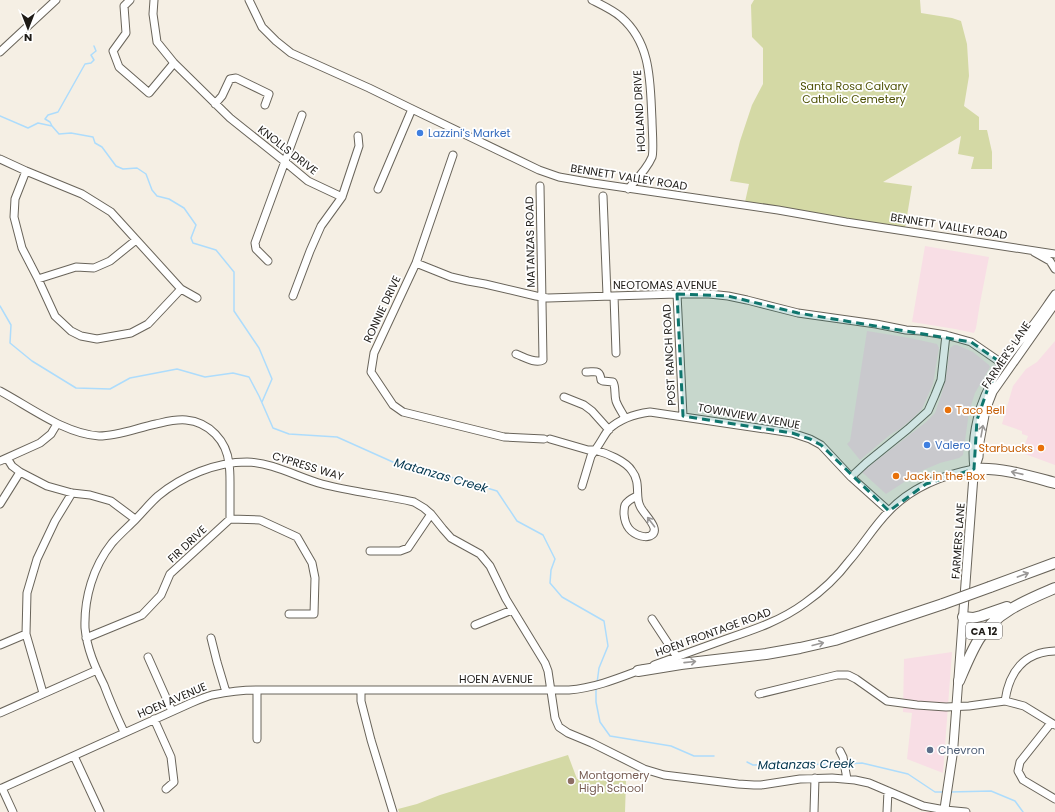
<svg xmlns="http://www.w3.org/2000/svg" width="1055" height="812" viewBox="0 0 1055 812" font-family="Poppins,sans-serif">
	<style>
		.commercial { fill: #f8dee5 }
		.green { fill: #d4d9a5 }
		.lines { fill: none; stroke-linecap: round; stroke-linejoin: round }
		.stream { stroke: #addcfc; stroke-width: 1.5 }
		.minor-casing { stroke: #69645a; stroke-width: 9 }
		.major-casing { stroke: #69645a; stroke-width: 10 }
		.highway-casing { stroke: #69645a; stroke-width: 12 }
		.minor { stroke: #fff; stroke-width: 7 }
		.major { stroke: #fff; stroke-width: 8 }
		.highway { stroke: #fff; stroke-width: 10 }
		.highway-bridge-casing { stroke: #69645a; stroke-width: 12; stroke-linecap: butt }
		.highway-bridge { stroke: #fff; stroke-width: 10 }
		.oneway { stroke: #9a9897 }
		.marked { fill: #0f766e; fill-opacity: 0.2; stroke: #0f766e; stroke-width: 3; stroke-dasharray: 8 5; stroke-linejoin: round }
		.shop-dot { fill: #3f7fe0; stroke: #fff; stroke-width: 1.5 }
		.food-dot { fill: #e8710a; stroke: #fff; stroke-width: 1.5 }
		.service-dot { fill: #5c6f8a; stroke: #fff; stroke-width: 1.5 }
		.education-dot { fill: #8d6e63; stroke: #fff; stroke-width: 1.5 }
		.labels { text-anchor: middle; dominant-baseline: central; stroke-width: 3.5; stroke-linejoin: round; paint-order: stroke }
		.shield { fill: #fff; stroke: #625f5d; stroke-width: 1 }
		.shield-label { font-size: 10px; font-weight: bold; fill: #1e1b17 }
		.park-label { font-size: 11px; fill: #4f5206; stroke: #fff }
		.street-label { font-size: 11px; fill: #1e1b17; stroke: #fff }
		.shop-label { font-size: 11px; fill: #366cbe; stroke: #fff; text-anchor: start }
		.food-label { font-size: 11px; fill: #c56008; stroke: #fff; text-anchor: start }
		.service-label { font-size: 11px; fill: #4e5e75; stroke: #fff; text-anchor: start }
		.education-label { font-size: 11px; fill: #785e54; stroke: #fff; text-anchor: start }
		.water-label { font-size: 12px; font-style: italic; fill: #00344d; stroke: #fff }
	</style>
	<rect width="100%" height="100%" fill="#f5efe4"/>
	<path class="commercial" d="M925,246L989,257L980,303L976,328L974,333L955,329L912,322Z
		M867,331L910,338L937,344L939,348L933,384L922,409L913,418L900,429L891,434L860,460L847,444L850,441Z
		M1055,341V465L1025,454L1024,451V447L1028,436L1022,434V431L1002,424L1013,386L1026,369L1037,362Z
		M954,345H957L973,352L989,365L990,367L975,393L969,412L963,455L959,458L940,463L921,471L886,494L863,473L862,472L926,422L935,413L941,396L945,382L950,348Z
		M952,652L943,773L907,759L912,713L903,712L904,659Z"/>
	<path class="green" d="M754,0H920L921,13L952,18L961,21L967,44L969,76L964,106L979,117V130H987L992,152V169H971L974,157L958,154L961,136L883,182L912,186L905,228L745,202L749,184L730,181L740,141L752,105L763,84V48L752,37L751,5Z
		M568,755L577,779L626,781L625,812H399L398,809L417,804L440,795Z"/>
	<g class="lines">
		<path class="stream" d="M0,116L28,128L38,123L52,126L59,134L71,133L93,137L95,143L102,147L116,166L123,169L137,168L146,174L152,190L157,196L169,199L184,208L196,225L191,238L193,243L216,250L234,272V311L259,348L272,379L262,402
			M52,126L50,122L45,119L48,115L58,112L85,64L91,63L94,60L91,55L96,51L94,46
			M0,306L11,325L10,343L32,361L76,388L110,389L130,378L177,369L205,377L233,373L249,377L259,396L273,428L289,434L337,437L404,467L454,478L497,491L517,521L543,535L555,559L551,570L550,583L562,597L604,621L608,646L599,668L597,683
			M596,687V702L600,722L610,736L671,746L694,756H714
			M747,762L753,765L841,764
			M847,764L862,763L908,774L935,792H944
			M950,792L991,791L1015,801L1023,812"/>
		<defs>
			<path id="minor" d="M130,0L124,6L126,33L113,51L119,67L149,93L174,63
				M154,0L153,14L157,42L174,63L230,118L284,161L308,181L342,197
				M249,0L262,27L276,41L291,53L369,88L412,109L539,170L559,177L593,183L778,210L846,222L1055,254
				M592,0C602,5 613,10 621,17C652,44 650,83 652,120C652,128 654,151 652,157C647,169 637,179 628,189
				M0,52L56,0
				M215,104L222,96L230,79L236,78L269,94L265,105
				M453,155L416,263L374,353L371,372L393,405L403,412L504,437L544,439
				M0,159L26,171L82,194L111,212L181,289L197,298
				M26,171L15,199L14,217L22,248L38,279L55,316L71,331L81,336L97,339L131,333L148,324L181,289
				M378,189L412,109
				M603,196L607,295
				M1034,252L1050,261L1055,269
				M268,261L256,249L255,243L302,115
				M416,263L451,277L468,281L485,284L536,296L548,298L677,294H709L728,296L747,300L798,313L876,324L906,330L921,331L946,335L971,342L1003,364
				M38,279L76,267L94,268L110,261L136,240
				M677,294L683,416
				M293,296L310,251L321,226L342,197L359,146L358,136
				M614,296L616,353
				M516,354C524,357 535,364 543,360L540,186
				M586,372C595,372 600,369 601,380L603,381L613,382C616,387 614,394 616,401C618,407 622,412 625,418
				M0,391C30,407 65,434 99,436C118,436 137,428 156,424C165,422 175,419 186,420C209,422 227,441 229,464C230,470 230,476 230,482C230,494 230,506 230,519
				M564,397L584,405L592,411L609,430
				M550,439L588,450H595C600,444 604,435 609,429C621,418 635,414 650,412L792,433L810,439L821,445L851,477L889,511
				M7,458L12,466L20,472L47,486L72,493L90,495L111,501L135,519
				M0,461L40,443L51,434L57,424
				M974,469C970,436 979,400 997,373C1007,356 1020,342 1032,326C1040,316 1047,305 1055,294
				M975,469L979,457L980,442L986,410L993,392L1055,304
				M851,477L866,463L908,429L928,411L935,395L941,380L946,335
				M582,486L591,456L595,450C606,453 626,461 632,471C641,482 635,497 640,506C643,514 663,530 650,536C647,537 645,537 641,536C630,533 625,526 624,514C624,511 624,508 625,505C628,500 633,498 637,496
				M0,504L20,472
				M370,551H400L408,548L431,514
				M652,619L677,657
				M475,625L512,610
				M86,638L142,615L161,595L170,574L230,519L260,520L297,537L312,563L315,578L314,614H289
				M211,638L217,662L226,692
				M0,645L26,634
				M148,657L172,711
				M654,665C679,656 704,647 729,638C756,629 782,620 805,603C822,591 837,577 849,561C863,545 874,526 889,511C912,487 942,475 974,469
				M257,690V739
				M361,691V701L371,740L393,812
				M43,693L26,634L27,593L37,559L55,521L72,493
				M759,694L837,675H848L856,679L887,701L917,705L946,707L969,706L1005,701L1024,706L1055,725
				M1005,701C1009,672 1024,652 1055,651
				M0,713L97,670
				M154,719L171,757L174,782L166,789
				M1051,723L1020,762L1018,771L1023,780L1055,799
				M124,732C117,717 110,701 104,685C95,667 87,649 85,628C84,598 93,567 112,543C119,535 127,528 135,520C143,512 150,503 158,496C182,476 216,462 247,462C274,463 297,477 322,484C352,492 384,495 414,502L424,508L431,514L443,529L451,538L480,554L490,566L506,599L545,663L548,671L555,718L559,727L568,733L592,743L644,769L664,775L738,784L754,785H761L800,779L832,778L855,780L869,783L923,806L945,810L966,812
				M840,751L843,757L847,779
				M74,756L100,812
				M2,788L13,812
				M0,789L191,703C198,700 205,697 212,695C227,692 242,690 257,690H569C595,688 619,678 643,669
				M814,812L815,778
				M887,812L888,791"/>
			<path id="major" d="M944,812L953,752L974,469"/>
			<path id="highway" d="M974,469C1002,467 1029,476 1055,483
				M990,587L1055,563
				M963,617L973,618L981,616L1007,607
				M638,671L681,664L766,654L800,648L835,640L943,604
				M959,681C965,667 971,652 979,639C996,612 1027,600 1055,588"/>
		</defs>
		<use href="#minor" class="minor-casing"/>
		<use href="#major" class="major-casing"/>
		<use href="#highway" class="highway-casing"/>
		<use href="#minor" class="minor"/>
		<use href="#major" class="major"/>
		<use href="#highway" class="highway"/>
		<defs>
			<path id="highway-bridge" d="M943,604L990,587"/>
		</defs>
		<use href="#highway-bridge" class="highway-bridge-casing"/>
		<use href="#highway-bridge" class="highway-bridge"/>
	</g>
	<defs><path id="oneway-shaft" d="M-6 0H5M1.5-3L5.5 0L1.5 3" fill="none" stroke-width="1.6" stroke-linecap="round" stroke-linejoin="round"/></defs>
	<g class="oneway">
		<use href="#oneway-shaft" transform="translate(982 431) rotate(-80)"/>
		<use href="#oneway-shaft" transform="translate(1017 473) rotate(-167)"/>
		<use href="#oneway-shaft" transform="translate(651 522) rotate(-127)"/>
		<use href="#oneway-shaft" transform="translate(1023 575) rotate(-20)"/>
		<use href="#oneway-shaft" transform="translate(818 644) rotate(-14)"/>
		<use href="#oneway-shaft" transform="translate(690 662) rotate(-6)"/>
	</g>
	<path class="marked" d="M677,294L728,296L798,313L971,342L1003,364L988,388L977,420L974,469L926,484L889,511L821,445L810,439L792,433L683,416Z"/>
	<g class="shop-dot">
		<circle cx="420" cy="133" r="4"/>
		<circle cx="927" cy="445" r="4"/>
	</g>
	<g class="food-dot">
		<circle cx="948" cy="410" r="4"/>
		<circle cx="1041" cy="448" r="4"/>
		<circle cx="896" cy="476" r="4"/>
	</g>
	<circle class="service-dot" cx="930" cy="750" r="4"/>
	<circle class="education-dot" cx="571" cy="781" r="4"/>
	<g class="labels">
		<rect class="shield" x="966" y="623" width="36" height="16" rx="3"/>
		<g class="shield-label">
			<text x="984" y="631">CA 12</text>
		</g>
		<g class="park-label">
			<text x="854" y="86">Santa Rosa Calvary<tspan x="854" dy="13">Catholic Cemetery</tspan></text>
		</g>
		<g class="street-label">
			<text transform="translate(639 111) rotate(-93)">HOLLAND DRIVE</text>
			<text transform="translate(288 150) rotate(38)">KNOLLS DRIVE</text>
			<text transform="translate(629 177) rotate(9)">BENNETT VALLEY ROAD</text>
			<text transform="translate(949 226) rotate(9)">BENNETT VALLEY ROAD</text>
			<text transform="translate(530 242) rotate(-91)">MATANZAS ROAD</text>
			<text x="665" y="285">NEOTOMAS AVENUE</text>
			<text transform="translate(382 309) rotate(-65)">RONNIE DRIVE</text>
			<text transform="translate(669 355) rotate(-93)">POST RANCH ROAD</text>
			<text transform="translate(1006 355) rotate(-56)">FARMER'S LANE</text>
			<text transform="translate(749 416) rotate(10)">TOWNVIEW AVENUE</text>
			<text transform="translate(308 466) rotate(17)">CYPRESS WAY</text>
			<text transform="translate(958 541) rotate(-86)">FARMERS LANE</text>
			<text transform="translate(187 544) rotate(-43)">FIR DRIVE</text>
			<text transform="translate(713 632) rotate(-20)">HOEN FRONTAGE ROAD</text>
			<text x="496" y="679">HOEN AVENUE</text>
			<text transform="translate(172 700) rotate(-23)">HOEN AVENUE</text>
		</g>
		<g class="shop-label">
			<text x="428" y="133">Lazzini's Market</text>
			<text x="935" y="445">Valero</text>
		</g>
		<g class="food-label">
			<text x="956" y="410">Taco Bell</text>
			<text x="1033" y="448" text-anchor="end">Starbucks</text>
			<text x="904" y="476">Jack in the Box</text>
		</g>
		<g class="service-label">
			<text x="938" y="750">Chevron</text>
		</g>
		<g class="education-label">
			<text x="579" y="775">Montgomery<tspan x="579" dy="13">High School</tspan></text>
		</g>
		<g class="water-label">
			<text transform="translate(441 475) rotate(16)">Matanzas Creek</text>
			<text transform="translate(806 764) rotate(-1)">Matanzas Creek</text>
		</g>
	</g>
	<g transform="translate(28 28) rotate(180)" stroke="#ffffff" stroke-width="3" paint-order="stroke">
	<path d="M0-3L7 15L0 10L-7 15Z" fill="#1e1b17"/>
	<text y="-6" font-size="11" font-weight="bold" text-anchor="middle" fill="#1e1b17">N</text>
	</g>
</svg>
